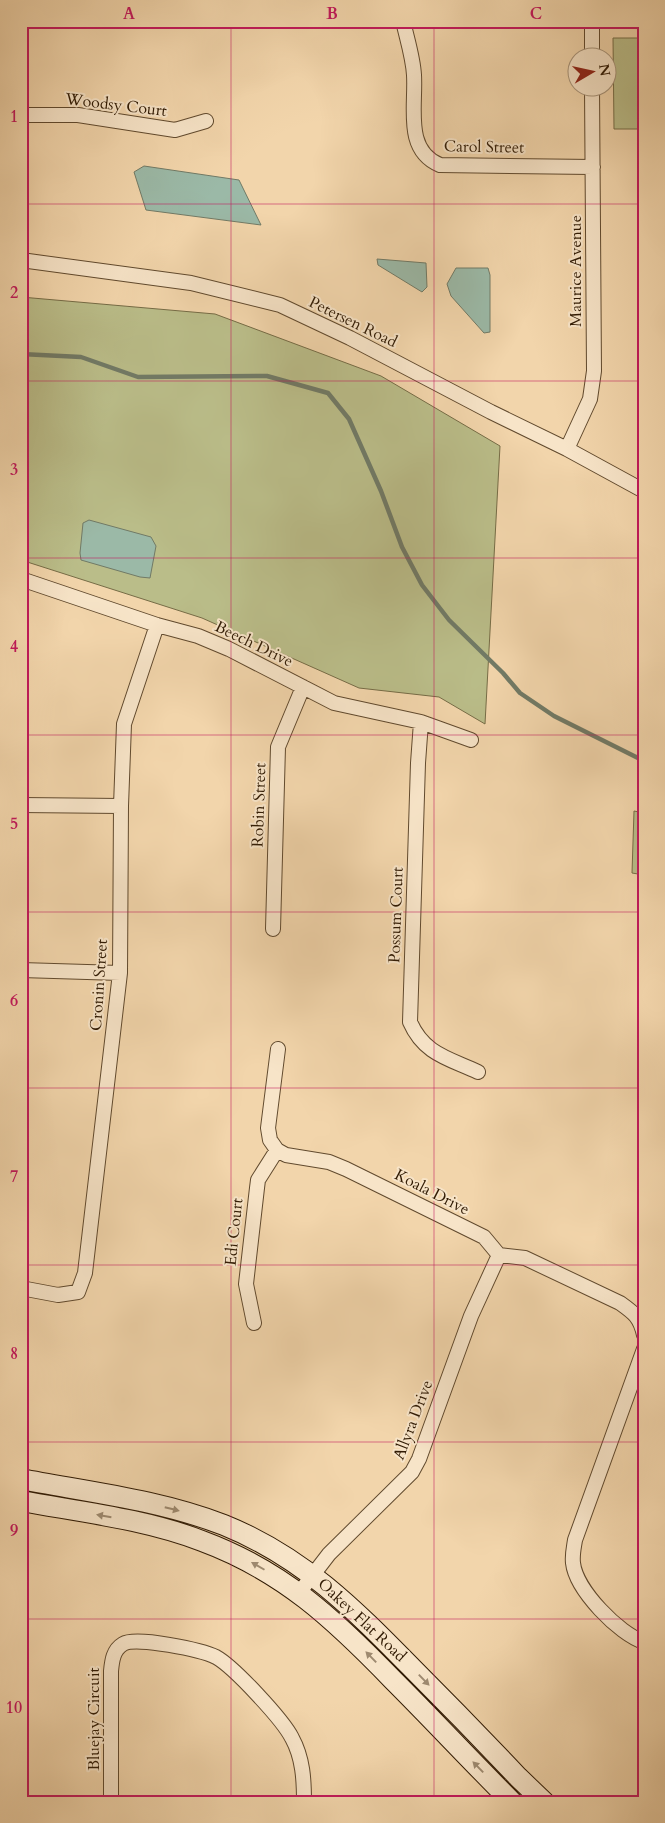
<svg xmlns="http://www.w3.org/2000/svg" width="665" height="1823" viewBox="0 0 665 1823" font-family="Cardo,serif">
	<style>
		.green { fill: #babd89; stroke: #766c46 }
		.water { fill: #9bb9a7; stroke: #717a66 }
		.lines { fill: none; stroke-linecap: round; stroke-linejoin: round }
		.stream { stroke: #717a66; stroke-width: 4.5 }
		.street-casing { stroke: #614a2e; stroke-width: 16 }
		.secondary-casing { stroke: #311b04; stroke-width: 22 }
		.street { stroke: #f7e4c8; stroke-width: 14 }
		.secondary { stroke: #f7e4c8; stroke-width: 20 }
		.oneway { fill: #9e8a70 }
		.grid { fill: none; stroke: #c2185b; stroke-width: 1; stroke-opacity: 0.55 }
		.labels { text-anchor: middle; dominant-baseline: central; stroke-width: 4; stroke-linejoin: round; paint-order: stroke }
		.street-label { font-size: 16px; fill: #311b04; stroke: #f7e4c8 }
		.neatline { fill: none; stroke: #c2185b; stroke-width: 2 }
		.grid-label { font-size: 16px; text-anchor: middle; font-weight: bold; fill: #c2185b }
	</style>
	<rect width="100%" height="100%" fill="#f2d5ab"/>
	<filter id="stains"><feTurbulence type="fractalNoise" baseFrequency=".004" numOctaves="4"/><feColorMatrix values="0 0 0 0 .2 0 0 0 0 .09 0 0 0 0 .02 0 0 0 .5 -.17"/></filter>
	<radialGradient id="worn" r=".72"><stop offset=".6" stop-color="#630" stop-opacity="0"/><stop offset="1" stop-color="#630" stop-opacity=".3"/></radialGradient>
	<path class="green" d="M613,38H644V129H614Z
		M21,297L215,314L381,376L500,446L485,724L439,697L359,688L202,618L21,560Z
		M634,811L644,813V875L632,873Z"/>
	<path class="water" d="M144,166L239,180L261,225L146,210L134,172Z
		M377,259L426,263L427,287L422,292L378,265Z
		M456,268H488L490,275V332L484,333L451,296L447,284Z
		M89,520L151,537L156,546L150,578L140,577L81,560L80,553L83,523Z"/>
	<g class="lines">
		<path class="stream" d="M21,354L81,357L138,377L267,376L328,393L349,419L381,491L402,547L422,585L449,620L503,673L520,693L554,716L644,761"/>
		<defs>
			<path id="street" d="M403,21C407,39 413,57 414,75C416,107 404,150 440,165L593,167
				M592,58V21
				M21,115H78L175,130L206,121
				M21,260L191,283L280,305L350,338L491,412L567,449L644,491
				M567,449L590,399L594,371L592,88
				M21,579L157,625L198,636L229,649L334,703L421,722L471,740
				M421,722L418,763L410,1022C424,1054 448,1058 478,1072
				M21,805L121,806
				M273,929L278,747L303,687
				M21,970L120,973
				M278,1049L268,1128L270,1140L277,1150L286,1155L329,1162L346,1169L484,1237L499,1255L525,1258L620,1303C634,1313 640,1317 644,1335
				M21,1288L58,1295L78,1292L85,1273L120,973L121,806L124,724L157,625
				M254,1323L246,1284L257,1188L258,1180L277,1150
				M644,1349L575,1540C574,1547 572,1555 573,1563C576,1590 619,1634 644,1642
				M299,1593L329,1554L412,1472L419,1459L471,1316L499,1255
				M111,1802V1671C112,1661 113,1650 123,1644C136,1636 202,1650 216,1657C234,1667 283,1720 292,1738C303,1758 304,1780 304,1802"/>
			<path id="secondary" d="M21,1479C89,1492 160,1500 224,1525C303,1557 354,1609 412,1668C448,1704 483,1740 518,1777L544,1802
				M21,1501C81,1512 145,1519 202,1541C283,1571 334,1619 393,1680C433,1720 472,1762 512,1802"/>
		</defs>
		<use href="#street" class="street-casing"/>
		<use href="#secondary" class="secondary-casing"/>
		<use href="#street" class="street"/>
		<use href="#secondary" class="secondary"/>
	</g>
	<defs><path id="oneway-solid" d="M-6-.8H1V-3.2L6.5 0L1 3.2V.8H-6Z" transform="scale(1.25)"/></defs>
	<g class="oneway">
		<use href="#oneway-solid" transform="translate(172 1509) rotate(14)"/>
		<use href="#oneway-solid" transform="translate(104 1516) rotate(-170)"/>
		<use href="#oneway-solid" transform="translate(258 1566) rotate(-150)"/>
		<use href="#oneway-solid" transform="translate(371 1657) rotate(-134)"/>
		<use href="#oneway-solid" transform="translate(424 1680) rotate(46)"/>
		<use href="#oneway-solid" transform="translate(478 1767) rotate(-134)"/>
	</g>
	<path class="grid" d="M231,21V1802M434,21V1802M21,204H644M21,381H644M21,558H644M21,735H644M21,912H644M21,1088H644M21,1265H644M21,1442H644M21,1619H644"/>
	<g class="labels">
		<g class="street-label">
			<text transform="translate(116 105) rotate(7)">Woodsy Court</text>
			<text transform="translate(484 147) rotate(1)">Carol Street</text>
			<text transform="translate(576 271) rotate(-90)">Maurice Avenue</text>
			<text transform="translate(353 322) rotate(26)">Petersen Road</text>
			<text transform="translate(254 644) rotate(26)">Beech Drive</text>
			<text transform="translate(259 805) rotate(-88)">Robin Street</text>
			<text transform="translate(396 915) rotate(-88)">Possum Court</text>
			<text transform="translate(99 985) rotate(-86)">Cronin Street</text>
			<text transform="translate(432 1192) rotate(27)">Koala Drive</text>
			<text transform="translate(234 1232) rotate(-84)">Edi Court</text>
			<text transform="translate(413 1420) rotate(-69)">Allyra Drive</text>
			<text transform="translate(362 1620) rotate(43)">Oakey Flat Road</text>
			<text transform="translate(94 1719) rotate(-90)">Bluejay Circuit</text>
		</g>
	</g>
	<rect width="665" height="1823" fill="none" stroke="#f2d5ab" stroke-width="55"/>
	<g transform="translate(592 72) rotate(81)"><circle r="24" fill="#f7e4c8" stroke="#a8947a"/>
	<path d="M0-4L9 19L0 12L-9 19Z" fill="#8f2418"/>
	<text y="-8" font-size="14" font-weight="bold" text-anchor="middle" fill="#311b04">N</text>
	</g>
	<rect x="28" y="28" width="610" height="1768" class="neatline"/>
	<g class="grid-label">
		<text x="129" y="19">A</text>
		<text x="332" y="19">B</text>
		<text x="536" y="19">C</text>
		<text x="14" y="122">1</text>
		<text x="14" y="298">2</text>
		<text x="14" y="475">3</text>
		<text x="14" y="652">4</text>
		<text x="14" y="829">5</text>
		<text x="14" y="1006">6</text>
		<text x="14" y="1182">7</text>
		<text x="14" y="1359">8</text>
		<text x="14" y="1536">9</text>
		<text x="14" y="1713">10</text>
	</g>
	<rect width="100%" height="100%" filter="url(#stains)"/>
	<rect width="100%" height="100%" fill="url(#worn)"/>
</svg>
